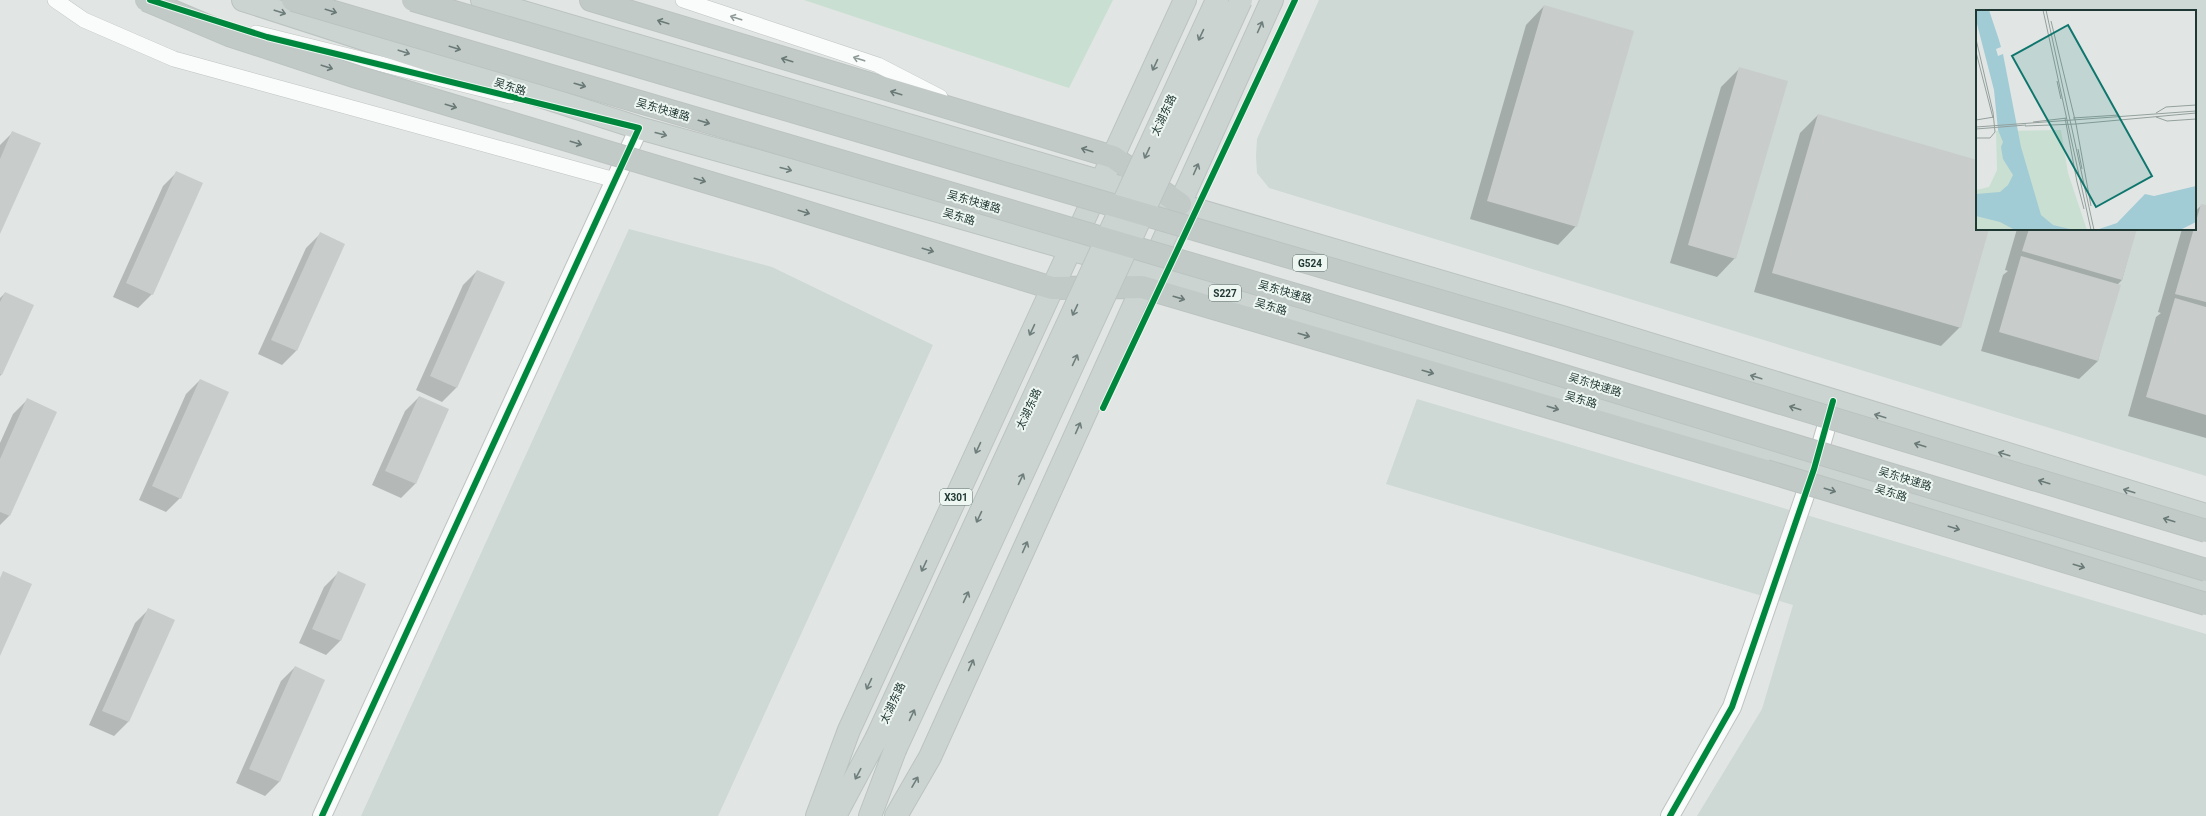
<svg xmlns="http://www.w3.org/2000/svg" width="2206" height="816" viewBox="0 0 2206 816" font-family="Roboto,'Noto Sans SC',sans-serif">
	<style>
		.built { fill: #ced8d4; fill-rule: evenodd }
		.green { fill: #c9dfd1 }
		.shadow { fill: #0003 }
		.building { fill: #c8cdcb }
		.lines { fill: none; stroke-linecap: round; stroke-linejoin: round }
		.minor-casing { stroke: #bec3c1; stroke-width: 16 }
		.tertiary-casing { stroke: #bec3c1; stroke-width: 20 }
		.primary-casing { stroke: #bbc3c1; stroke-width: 24 }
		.trunk-casing { stroke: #bbc3c1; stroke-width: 24 }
		.minor { stroke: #fafbfb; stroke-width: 15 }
		.tertiary { stroke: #fafbfb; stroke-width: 18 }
		.primary { stroke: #ccd4d2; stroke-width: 22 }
		.trunk { stroke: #c2cac8; stroke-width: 22 }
		.primary-bridge-casing { stroke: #bbc3c1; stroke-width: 24; stroke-linecap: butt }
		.trunk-bridge-casing { stroke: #bbc3c1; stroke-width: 24; stroke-linecap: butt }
		.primary-bridge { stroke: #ccd4d2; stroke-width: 22 }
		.trunk-bridge { stroke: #c2cac8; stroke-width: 22 }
		.cycleway-casing { stroke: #eef6f2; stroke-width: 8 }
		.cycleway { stroke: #00873e; stroke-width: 6 }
		.oneway { stroke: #697a76 }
		.oneway2 { stroke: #6d7e7b }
		.oneway3 { stroke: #8d9a97 }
		.labels { text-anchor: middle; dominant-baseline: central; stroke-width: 4; stroke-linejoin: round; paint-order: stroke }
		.shield { fill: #eef6f2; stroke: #5e716c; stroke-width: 1 }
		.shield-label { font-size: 10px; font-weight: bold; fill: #203833 }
		.street-label { font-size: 11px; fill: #203833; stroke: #eef6f2 }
		.inset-road { fill: none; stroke: #94a09d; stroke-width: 1 }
		.view { fill: #0f766e; fill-opacity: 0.15; stroke: #0f766e; stroke-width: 2 }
		.inset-edge { fill: none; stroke: #203833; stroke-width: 2 }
	</style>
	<rect width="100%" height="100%" fill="#e1e6e4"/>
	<path class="built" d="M1319,0H2206V476L1269,188L1257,173L1256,156L1257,139ZM1977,11H2195V229H1977Z
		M629,229L772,267L933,345L718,816H361Z
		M1417,399L2206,634V816H1697L1762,709L1793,605L1386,484Z"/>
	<path class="green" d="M804,0H1113L1069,88Z"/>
	<path class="shadow" d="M1544,6L1576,226L1558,245L1470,219L1526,25Z
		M1740,68L1735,258L1717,277L1670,263L1721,87Z
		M1818,115L1977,161V229H1988L1960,327L1941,346L1754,292L1800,133Z
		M13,132L0,232V145Z
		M177,172L152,294L138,308L113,297L163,186Z
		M2202,205L2206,206V438L2128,416L2156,317L2161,313L2158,312L2182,229H2195V211Z
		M2017,229H2136L2122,280L2117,285L2098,361L2079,379L1981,351L2003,275L2008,271L2005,270Z
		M320,234L296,351L282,365L258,354L306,248Z
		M477,271L503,282L456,388L442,402L416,390L463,285Z
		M5,293L1,375L0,376V298Z
		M200,380L180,498L166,512L139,500L186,394Z
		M419,397L448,410L415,484L401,498L372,485L405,411Z
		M27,400L55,412L9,516L0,525V443L13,414Z
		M338,573L365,585L340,641L326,655L299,643L324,587Z
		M149,609L174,620L128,722L114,736L89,725L135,623Z
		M295,667L324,680L279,782L265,796L236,783L281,681Z"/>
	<path class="building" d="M1544,5L1634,31L1577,227L1487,201Z
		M1739,67L1788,81L1736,259L1688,245Z
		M1818,114L1977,160V229H1989L1961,328L1772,273Z
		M12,131L41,143L0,234V159Z
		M176,171L203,183L153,295L126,283Z
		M2201,204L2206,205V302L2175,294Z
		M2029,229H2137L2122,280L2022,251Z
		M320,232L345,244L297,351L271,340Z
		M2021,256L2121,285L2098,361L1999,332Z
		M477,270L505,282L457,388L430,376Z
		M5,292L34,305L2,375L0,374V302Z
		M2175,298L2206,307V415L2146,397Z
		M200,379L229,392L181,499L152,486Z
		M419,396L449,409L416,484L385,471Z
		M27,398L57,412L10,516L0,512V459Z
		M3,571L32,584L0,656V578Z
		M338,571L366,584L341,641L312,629Z
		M148,608L175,620L129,722L102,711Z
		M295,666L325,680L280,782L249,769Z"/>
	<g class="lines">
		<defs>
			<path id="minor" d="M55,0L84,20L174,59L615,180
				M683,0L878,65L940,97
				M256,33L510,96"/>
			<path id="tertiary" d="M322,816L639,128
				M1670,816L1732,707L1814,469L1833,404"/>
			<path id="primary" d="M243,0L639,128L934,210L1300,315L2206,589
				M482,0L1562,317L2206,515
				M817,816L849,730L1185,0
				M835,816L876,739
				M870,816L895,750
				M896,816L930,757L1272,0"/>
			<path id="trunk" d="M591,0L1113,157L1180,204
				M767,200L1052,288L1142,287L1766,471"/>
		</defs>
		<use href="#minor" class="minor-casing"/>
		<use href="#tertiary" class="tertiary-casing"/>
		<use href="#primary" class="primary-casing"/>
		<use href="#trunk" class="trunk-casing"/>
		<use href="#minor" class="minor"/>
		<use href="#tertiary" class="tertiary"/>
		<use href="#primary" class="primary"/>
		<use href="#trunk" class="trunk"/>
		<defs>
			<path id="primary-bridge" d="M876,739L1217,0
				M895,750L1241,0"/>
			<path id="trunk-bridge" d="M146,0L229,35L357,77L767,200
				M293,0L1306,298L2206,570
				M413,0L1559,336L2206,531
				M1766,471L2206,604"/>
		</defs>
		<use href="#primary-bridge" class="primary-bridge-casing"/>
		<use href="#trunk-bridge" class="trunk-bridge-casing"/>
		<use href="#primary-bridge" class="primary-bridge"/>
		<use href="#trunk-bridge" class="trunk-bridge"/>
		<defs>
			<path id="cycleway" d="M150,0L267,37L639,128L322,816
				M1103,408L1295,0
				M1670,816L1732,707L1814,469L1833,401"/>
		</defs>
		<use href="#cycleway" class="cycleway-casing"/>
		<use href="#cycleway" class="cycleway"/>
	</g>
	<defs><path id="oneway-shaft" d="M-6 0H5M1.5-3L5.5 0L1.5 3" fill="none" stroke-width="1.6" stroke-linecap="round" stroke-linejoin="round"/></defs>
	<g class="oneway">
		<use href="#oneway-shaft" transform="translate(331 11) rotate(17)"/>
		<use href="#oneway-shaft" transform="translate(663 22) rotate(-163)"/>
		<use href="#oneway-shaft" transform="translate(455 48) rotate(17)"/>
		<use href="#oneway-shaft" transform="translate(787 60) rotate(-163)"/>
		<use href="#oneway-shaft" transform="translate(327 67) rotate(18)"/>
		<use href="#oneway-shaft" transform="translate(580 85) rotate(16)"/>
		<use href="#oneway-shaft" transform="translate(896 93) rotate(-163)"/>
		<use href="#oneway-shaft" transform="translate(451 106) rotate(17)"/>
		<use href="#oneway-shaft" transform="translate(704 122) rotate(16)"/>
		<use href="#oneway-shaft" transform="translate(576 143) rotate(17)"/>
		<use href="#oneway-shaft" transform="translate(1087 150) rotate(-163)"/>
		<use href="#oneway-shaft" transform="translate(700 180) rotate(17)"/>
		<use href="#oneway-shaft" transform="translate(804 212) rotate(17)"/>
		<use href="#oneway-shaft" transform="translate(928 250) rotate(17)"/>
		<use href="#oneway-shaft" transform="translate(1179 298) rotate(16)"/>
		<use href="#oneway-shaft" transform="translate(1304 335) rotate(16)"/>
		<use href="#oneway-shaft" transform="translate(1428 372) rotate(16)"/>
		<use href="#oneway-shaft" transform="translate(1553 408) rotate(16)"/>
		<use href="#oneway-shaft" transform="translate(1795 408) rotate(-163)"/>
		<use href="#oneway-shaft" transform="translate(1920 445) rotate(-163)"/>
		<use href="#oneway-shaft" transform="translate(2044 482) rotate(-163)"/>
		<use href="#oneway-shaft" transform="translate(1830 490) rotate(17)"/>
		<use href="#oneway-shaft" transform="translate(2169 520) rotate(-163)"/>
		<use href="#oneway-shaft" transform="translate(1954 528) rotate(17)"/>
		<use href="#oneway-shaft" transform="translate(2079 566) rotate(17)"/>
	</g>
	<g class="oneway2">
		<use href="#oneway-shaft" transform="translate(280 12) rotate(18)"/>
		<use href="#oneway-shaft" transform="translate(1260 27) rotate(-66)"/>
		<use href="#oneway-shaft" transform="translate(1201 35) rotate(115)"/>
		<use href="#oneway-shaft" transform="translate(404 52) rotate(18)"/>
		<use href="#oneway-shaft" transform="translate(1155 65) rotate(115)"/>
		<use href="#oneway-shaft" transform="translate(661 134) rotate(15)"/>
		<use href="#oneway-shaft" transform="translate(1147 153) rotate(115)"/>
		<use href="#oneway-shaft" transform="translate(786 169) rotate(15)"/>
		<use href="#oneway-shaft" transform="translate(1196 169) rotate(-66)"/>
		<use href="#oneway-shaft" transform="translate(1075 310) rotate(115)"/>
		<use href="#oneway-shaft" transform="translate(1032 330) rotate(115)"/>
		<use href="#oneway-shaft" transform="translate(1075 360) rotate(-65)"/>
		<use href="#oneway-shaft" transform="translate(1756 377) rotate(-163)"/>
		<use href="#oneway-shaft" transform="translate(1880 416) rotate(-163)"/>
		<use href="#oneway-shaft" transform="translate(1078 428) rotate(-66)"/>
		<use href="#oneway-shaft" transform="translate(978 448) rotate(115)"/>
		<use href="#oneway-shaft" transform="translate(2004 454) rotate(-163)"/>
		<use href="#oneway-shaft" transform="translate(1021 479) rotate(-65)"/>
		<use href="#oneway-shaft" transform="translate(2129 491) rotate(-163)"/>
		<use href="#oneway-shaft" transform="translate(979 517) rotate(115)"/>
		<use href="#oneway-shaft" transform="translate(1025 547) rotate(-66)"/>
		<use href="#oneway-shaft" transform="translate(924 566) rotate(115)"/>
		<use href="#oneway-shaft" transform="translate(966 597) rotate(-65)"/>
		<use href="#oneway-shaft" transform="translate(971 665) rotate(-66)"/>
		<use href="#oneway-shaft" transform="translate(869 684) rotate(115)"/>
		<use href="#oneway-shaft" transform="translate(912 715) rotate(-65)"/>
		<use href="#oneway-shaft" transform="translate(858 774) rotate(118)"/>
		<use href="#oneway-shaft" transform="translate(915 782) rotate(-60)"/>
	</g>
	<g class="oneway3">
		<use href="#oneway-shaft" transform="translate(736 18) rotate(-162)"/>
		<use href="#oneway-shaft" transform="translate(859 59) rotate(-162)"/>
	</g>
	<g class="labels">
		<g class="shield">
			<rect x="1293" y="255" width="34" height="16" rx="3"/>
			<rect x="1209" y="285" width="32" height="16" rx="3"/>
			<rect x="940" y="489" width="32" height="16" rx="3"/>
		</g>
		<g class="shield-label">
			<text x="1310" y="263">G524</text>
			<text x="1225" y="293">S227</text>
			<text x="956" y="497">X301</text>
		</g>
		<g class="street-label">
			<text transform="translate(510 87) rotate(18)">吴东路</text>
			<text transform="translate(663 110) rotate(16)">吴东快速路</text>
			<text transform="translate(1164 115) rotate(-65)">太湖东路</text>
			<text transform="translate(974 202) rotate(16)">吴东快速路</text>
			<text transform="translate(959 217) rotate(16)">吴东路</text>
			<text transform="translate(1285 292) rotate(16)">吴东快速路</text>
			<text transform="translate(1271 307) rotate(16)">吴东路</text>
			<text transform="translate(1595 385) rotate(17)">吴东快速路</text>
			<text transform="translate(1581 400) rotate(16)">吴东路</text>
			<text transform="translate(1029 409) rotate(-65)">太湖东路</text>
			<text transform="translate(1905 479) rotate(17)">吴东快速路</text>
			<text transform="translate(1891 493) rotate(17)">吴东路</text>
			<text transform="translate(893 703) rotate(-65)">太湖东路</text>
		</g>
	</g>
	<g transform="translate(1976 10)">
		<rect width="220" height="220" fill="#e1e6e4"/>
		<path d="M85,120L92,163L111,220H0V180L13,177L21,160L20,121Z" fill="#c9dfd1"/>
		<path d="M0,0H13L23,30L25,37L20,39L22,46L27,44L45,137L65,205L77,215L98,220H39L24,212L0,206V184L24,182L32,175L37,165L27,149L25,137L27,132L22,120L18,80L0,10ZM220,176V212L204,220H120L141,213L169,184L178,186Z" fill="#a1cbd5"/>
		<path class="inset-road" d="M67,0L115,220M70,0L118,220M75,11L100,114L115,196M0,29L17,102L19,122L14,128H0M0,42L17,108M81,71L85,89M180,103L190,97L220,95M180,107L191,111L220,109M89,108L101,172L108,199M97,108L143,105M0,110L18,107M57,112L91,108M49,116L100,114L220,103M0,117L220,101M0,119L50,115M102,139L106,159"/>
		<path class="view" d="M92,15L176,166L120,197L36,46Z"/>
		<rect width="220" height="220" class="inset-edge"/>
	</g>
</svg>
